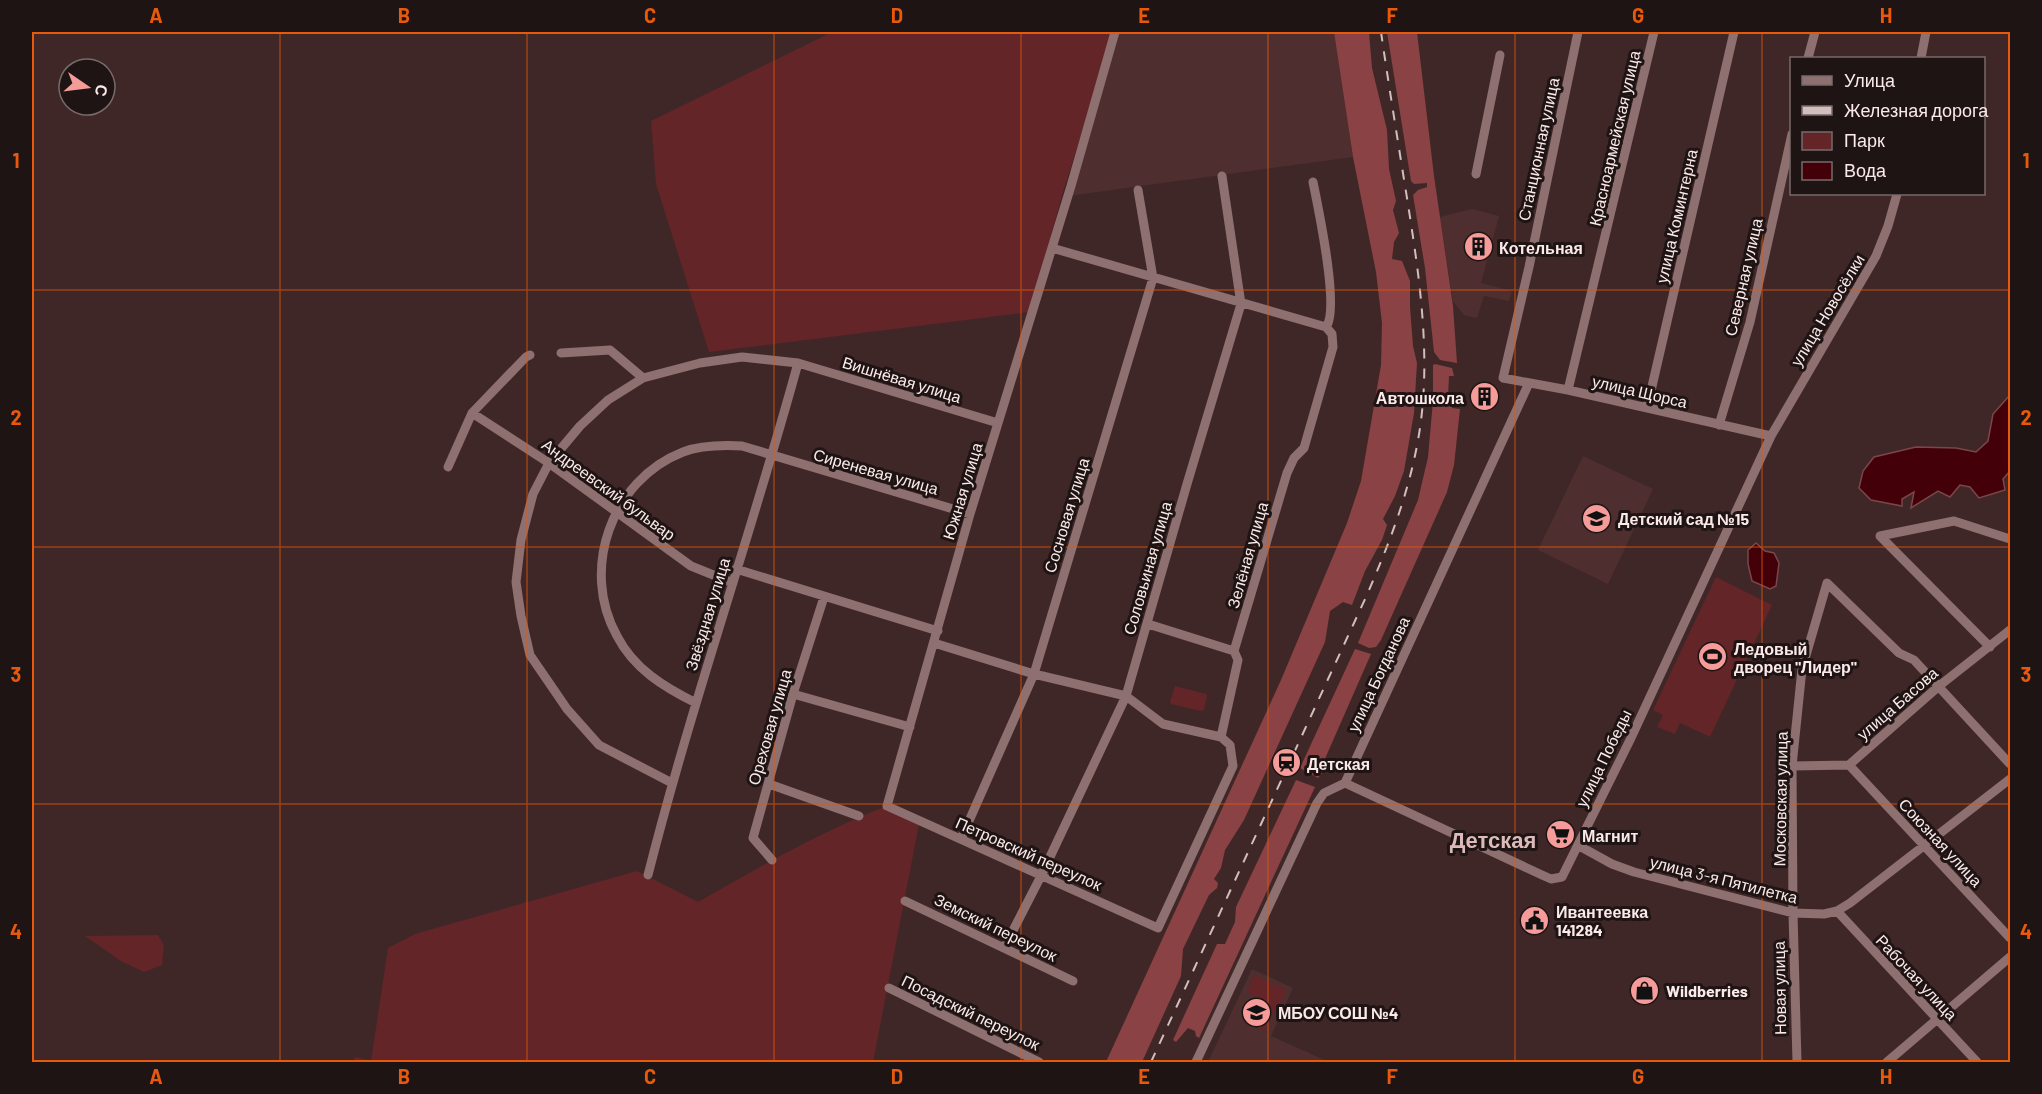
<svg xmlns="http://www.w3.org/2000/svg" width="2042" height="1094" viewBox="0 0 2042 1094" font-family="Barlow,sans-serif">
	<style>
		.built { fill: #4e2e2e }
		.green { fill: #632528 }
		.forest { fill: #8a4244 }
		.water { fill: #430009; stroke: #7a464c; stroke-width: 1.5 }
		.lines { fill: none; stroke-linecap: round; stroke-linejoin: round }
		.minor { stroke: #8d706f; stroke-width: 9 }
		.rail { stroke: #d1bebd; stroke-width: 2; stroke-dasharray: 10 10; stroke-linecap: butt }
		.grid { fill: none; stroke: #e8590c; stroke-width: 1.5; stroke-opacity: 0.55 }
		.labels { text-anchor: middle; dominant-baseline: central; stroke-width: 6; stroke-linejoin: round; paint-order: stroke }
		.street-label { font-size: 16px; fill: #fbeae9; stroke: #1f1414 }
		.poi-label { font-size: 16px; font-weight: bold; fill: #fbeae9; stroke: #1f1414; text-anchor: start }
		.district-label { font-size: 22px; font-weight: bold; fill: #dbbab9; stroke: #1f1414 }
		.neatline { fill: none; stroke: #e8590c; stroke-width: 2 }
		.grid-label { font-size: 20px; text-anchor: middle; font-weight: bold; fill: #e8590c }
	</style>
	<rect width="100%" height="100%" fill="#402727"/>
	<path class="built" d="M1115,32H1334L1353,157L1068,196Z
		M1472,209L1499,216L1481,283L1512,291L1509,301L1484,296L1477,318L1464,315L1453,301L1440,217Z
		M1583,456L1653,489L1608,584L1538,550Z
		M1252,969L1293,988L1271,1036L1329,1062H1208Z"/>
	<path class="green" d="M832,32H1114L1062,195L1030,312L709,352L656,184L651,121Z
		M1716,577L1772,605L1710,737L1680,723L1675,734L1657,727L1663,715L1653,710Z
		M1175,686L1206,694L1207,696L1204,710L1201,711L1171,704L1170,701Z
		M887,806L920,819L873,1062H353L355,1057L371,1061L388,948L415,934L637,871L698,902C760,867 821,831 887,806Z
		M158,935L164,945L162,965L144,972L121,961L85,936Z
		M1254,975L1286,990L1279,1007L1277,1006L1265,1031L1251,1025L1263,1000L1247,992Z"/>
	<path class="forest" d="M1334,32H1369L1372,68L1387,130L1389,169L1396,201L1393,210L1399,233L1394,242L1392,259L1402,261L1410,281V307L1413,346L1417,363L1414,413L1404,471L1395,496L1383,519L1387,525L1382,540L1365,571L1352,605L1343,602L1330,611L1325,642L1244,820L1225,850L1221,868L1214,879L1218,883L1217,888L1209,895L1183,949L1181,976L1142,1062H1106L1281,680L1347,523L1361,481L1381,365L1382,323L1376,272L1353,157Z
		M1387,32H1417L1434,176L1453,306L1457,363L1440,360L1434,352L1425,268L1413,195L1418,190L1427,187V183L1414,184L1411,181Z
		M1435,364L1452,368L1454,376H1449L1448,398L1453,399L1452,408L1460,409L1454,465L1447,492L1381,640L1376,647L1369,648L1358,643L1418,500L1428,457L1433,401V365Z
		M1355,649L1371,654L1324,761V771L1318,778L1300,768Z
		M1296,780L1315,787L1199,1038L1196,1036L1195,1031L1188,1028L1176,1042L1173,1040L1217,944H1225L1235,922L1236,907Z"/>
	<path class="water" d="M2010,395V471L2003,479L2005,490L1979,498L1970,487L1960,485L1950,497L1938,491L1911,508L1914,492L1902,499V506L1871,500L1859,488L1863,471L1874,457L1916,447L1956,448L1976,452L1988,441L1993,414Z
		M1756,543L1765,551L1774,553L1779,563L1776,586L1770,589L1752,581L1748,564V550Z"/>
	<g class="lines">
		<path class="minor" d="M1115,32L1071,186L970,514L887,806L1158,928L1233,766L1230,745L1221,737L1238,660L1234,651L1287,473L1294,458L1304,448L1333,347L1332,334L1326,327C1340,309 1318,207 1313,182
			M1578,32L1529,267L1503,378L1568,390L1771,436
			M1808,58L1815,32
			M1921,58L1926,32
			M1476,174L1500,55
			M1052,248L1326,327
			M561,353L610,350L643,378
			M1568,390L1654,32
			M1647,408L1734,32
			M472,413L549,463L691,566L733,583
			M1719,425L1750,322L1792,134
			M448,467L472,413L526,357L530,355
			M736,569L938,631
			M1148,624L1234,651
			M934,643L1034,674L1126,696L1163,724L1221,737
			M1990,647L1880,536L1954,521L2010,539
			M793,694L910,727
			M696,703C664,687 634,669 617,636C580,570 611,480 683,452C701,445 722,445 742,446L970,514
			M1849,765L2010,938
			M1792,766L1849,765L1939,686L2010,630
			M672,783L599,745L567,709L530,655L521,616L516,582L521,540L533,494L549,463L580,426L608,400L643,378L700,363L742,357L798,363L998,423
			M1345,783L1542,875L1551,879L1562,877L1630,740L1771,436L1876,256L1888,226L1897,194
			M769,784L859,816
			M1582,838L1583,848L1612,864L1634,872L1793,913L1824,914L1837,911L1850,903L2010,779
			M961,839L1034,674L1153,278L1138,190
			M772,860L753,838L793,694L824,597
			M648,875C692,702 751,535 798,363
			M905,901L1073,981
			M1837,911L1977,1062
			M1004,948L1041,876L1126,696L1187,484L1241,304L1222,176
			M889,988L1039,1062
			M1196,1062L1317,803L1324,793L1345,783L1529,383
			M1797,1062L1793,913L1792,766L1802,669L1827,583L1899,653L1914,660L2010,764
			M1887,1062L2010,957"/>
		<path class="rail" d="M1151,1062L1366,597C1390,542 1411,488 1420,428C1431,352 1419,274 1407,198C1398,142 1389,87 1381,32"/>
	</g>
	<path class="grid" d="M280,32V1062M527,32V1062M774,32V1062M1021,32V1062M1268,32V1062M1515,32V1062M1762,32V1062M32,290H2010M32,547H2010M32,804H2010"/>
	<defs>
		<symbol id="building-disc" viewBox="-11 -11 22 22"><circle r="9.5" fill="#f59b9a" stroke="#1f1414"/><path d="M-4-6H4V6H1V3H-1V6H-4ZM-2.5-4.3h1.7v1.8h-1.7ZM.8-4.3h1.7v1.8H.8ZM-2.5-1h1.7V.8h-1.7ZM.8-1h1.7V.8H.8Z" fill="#111"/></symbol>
		<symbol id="school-disc" viewBox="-11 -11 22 22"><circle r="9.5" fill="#f59b9a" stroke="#1f1414"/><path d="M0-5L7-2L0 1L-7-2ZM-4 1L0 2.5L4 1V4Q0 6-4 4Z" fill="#111"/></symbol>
		<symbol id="stadium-disc" viewBox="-11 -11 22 22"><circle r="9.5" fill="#f59b9a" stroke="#1f1414"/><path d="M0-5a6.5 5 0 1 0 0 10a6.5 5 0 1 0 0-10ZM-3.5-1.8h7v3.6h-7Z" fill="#111"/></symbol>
		<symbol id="station-disc" viewBox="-11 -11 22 22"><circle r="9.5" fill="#f59b9a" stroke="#1f1414"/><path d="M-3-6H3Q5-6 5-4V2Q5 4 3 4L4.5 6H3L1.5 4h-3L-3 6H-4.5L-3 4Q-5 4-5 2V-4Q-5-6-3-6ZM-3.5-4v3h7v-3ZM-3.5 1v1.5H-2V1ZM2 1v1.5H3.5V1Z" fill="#111"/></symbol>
		<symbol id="supermarket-disc" viewBox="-11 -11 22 22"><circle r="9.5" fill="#f59b9a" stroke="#1f1414"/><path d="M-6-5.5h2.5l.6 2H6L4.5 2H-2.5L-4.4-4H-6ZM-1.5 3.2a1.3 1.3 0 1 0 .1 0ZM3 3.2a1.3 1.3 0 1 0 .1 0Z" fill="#111"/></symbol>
		<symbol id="civic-disc" viewBox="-11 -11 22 22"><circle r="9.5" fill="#f59b9a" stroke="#1f1414"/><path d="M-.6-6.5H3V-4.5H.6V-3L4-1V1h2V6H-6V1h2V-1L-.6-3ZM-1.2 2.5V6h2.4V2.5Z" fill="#111"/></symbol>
		<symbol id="shop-disc" viewBox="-11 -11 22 22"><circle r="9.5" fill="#f59b9a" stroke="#1f1414"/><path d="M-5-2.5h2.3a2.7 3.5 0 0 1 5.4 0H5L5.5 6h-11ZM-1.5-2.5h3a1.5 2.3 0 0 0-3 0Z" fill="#111"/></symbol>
	</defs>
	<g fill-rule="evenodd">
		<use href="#building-disc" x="1462" y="230" width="33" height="33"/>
		<use href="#building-disc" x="1468" y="380" width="33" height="33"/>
		<use href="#school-disc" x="1580" y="502" width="33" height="33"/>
		<use href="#stadium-disc" x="1696" y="640" width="33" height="33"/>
		<use href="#station-disc" x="1270" y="746" width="33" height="33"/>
		<use href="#supermarket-disc" x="1544" y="818" width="33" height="33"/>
		<use href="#civic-disc" x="1518" y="904" width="33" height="33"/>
		<use href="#shop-disc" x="1628" y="974" width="33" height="33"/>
		<use href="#school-disc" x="1240" y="996" width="33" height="33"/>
	</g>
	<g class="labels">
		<g class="street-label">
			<text transform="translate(1614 138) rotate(-77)">Красноармейская улица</text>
			<text transform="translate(1538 149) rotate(-78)">Станционная улица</text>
			<text transform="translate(1676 216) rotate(-77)">улица Коминтерна</text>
			<text transform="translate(1743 277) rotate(-77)">Северная улица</text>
			<text transform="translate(1827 310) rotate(-59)">улица Новосёлки</text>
			<text transform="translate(902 379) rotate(17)">Вишнёвая улица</text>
			<text transform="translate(1640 391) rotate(13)">улица Щорса</text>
			<text transform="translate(876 471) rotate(16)">Сиреневая улица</text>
			<text transform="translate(609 489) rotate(36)">Андреевский бульвар</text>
			<text transform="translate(962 491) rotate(-73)">Южная улица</text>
			<text transform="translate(1066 515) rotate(-73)">Сосновая улица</text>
			<text transform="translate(1247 555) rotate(-74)">Зелёная улица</text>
			<text transform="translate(1147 568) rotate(-74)">Соловьиная улица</text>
			<text transform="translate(707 614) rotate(-73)">Звёздная улица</text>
			<text transform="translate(1378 674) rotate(-65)">улица Богданова</text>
			<text transform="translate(1897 703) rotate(-41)">улица Басова</text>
			<text transform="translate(769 727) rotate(-74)">Ореховая улица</text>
			<text transform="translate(1603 758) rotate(-64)">улица Победы</text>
			<text transform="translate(1780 799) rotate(-89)">Московская улица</text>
			<text transform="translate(1941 842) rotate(47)">Союзная улица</text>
			<text transform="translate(1029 853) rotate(24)">Петровский переулок</text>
			<text transform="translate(1724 879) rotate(14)">улица 3-я Пятилетка</text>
			<text transform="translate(996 927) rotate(26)">Земский переулок</text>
			<text transform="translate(1917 977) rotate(47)">Рабочая улица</text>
			<text transform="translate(1779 988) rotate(-91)">Новая улица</text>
			<text transform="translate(971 1012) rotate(26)">Посадский переулок</text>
		</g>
		<g class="poi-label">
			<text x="1499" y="247">Котельная</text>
			<text x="1464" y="397" text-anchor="end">Автошкола</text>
			<text x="1618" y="518">Детский сад №15</text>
			<text x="1734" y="648">Ледовый<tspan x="1734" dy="18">дворец "Лидер"</tspan></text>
			<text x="1307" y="763">Детская</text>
			<text x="1582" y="835">Магнит</text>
			<text x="1556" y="911">Ивантеевка<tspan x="1556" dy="18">141284</tspan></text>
			<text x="1666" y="990">Wildberries</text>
			<text x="1278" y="1012">МБОУ СОШ №4</text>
		</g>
		<g class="district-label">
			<text x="1493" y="839">Детская</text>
		</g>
	</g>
	<rect width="2042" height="1094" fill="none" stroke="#1f1414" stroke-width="66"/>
	<rect x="1790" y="57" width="195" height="138" fill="#1f1414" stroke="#776a69" stroke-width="1.5"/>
	<rect x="1802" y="76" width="30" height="9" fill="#8d706f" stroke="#776a69" stroke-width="1.5"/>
	<text x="1844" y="87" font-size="18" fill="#fbeae9">Улица</text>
	<rect x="1802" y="106" width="30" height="9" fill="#d1bebd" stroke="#776a69" stroke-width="1.5"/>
	<text x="1844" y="117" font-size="18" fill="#fbeae9">Железная дорога</text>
	<rect x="1802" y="132" width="30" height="18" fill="#632528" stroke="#776a69" stroke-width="1.5"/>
	<text x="1844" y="147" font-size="18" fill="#fbeae9">Парк</text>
	<rect x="1802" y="162" width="30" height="18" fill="#430009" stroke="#776a69" stroke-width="1.5"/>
	<text x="1844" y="177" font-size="18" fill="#fbeae9">Вода</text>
	<g transform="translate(87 87) rotate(104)"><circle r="28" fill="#1f1414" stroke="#776a69" stroke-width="1.5"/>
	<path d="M0-4.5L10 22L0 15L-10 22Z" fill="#f59b9a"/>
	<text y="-9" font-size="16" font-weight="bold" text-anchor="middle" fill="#fbeae9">С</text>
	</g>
	<rect x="33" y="33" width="1976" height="1028" class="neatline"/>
	<g class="grid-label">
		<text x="156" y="23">A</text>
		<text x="404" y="23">B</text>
		<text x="650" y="23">C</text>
		<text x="897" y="23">D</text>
		<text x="1144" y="23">E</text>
		<text x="1392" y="23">F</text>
		<text x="1638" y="23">G</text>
		<text x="1886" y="23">H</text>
		<text x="16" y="168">1</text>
		<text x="2026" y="168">1</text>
		<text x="16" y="425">2</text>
		<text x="2026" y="425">2</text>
		<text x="16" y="682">3</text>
		<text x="2026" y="682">3</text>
		<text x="16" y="939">4</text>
		<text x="2026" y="939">4</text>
		<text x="156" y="1084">A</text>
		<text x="404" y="1084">B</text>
		<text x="650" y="1084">C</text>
		<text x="897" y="1084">D</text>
		<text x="1144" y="1084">E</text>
		<text x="1392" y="1084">F</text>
		<text x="1638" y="1084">G</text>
		<text x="1886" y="1084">H</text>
	</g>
</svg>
